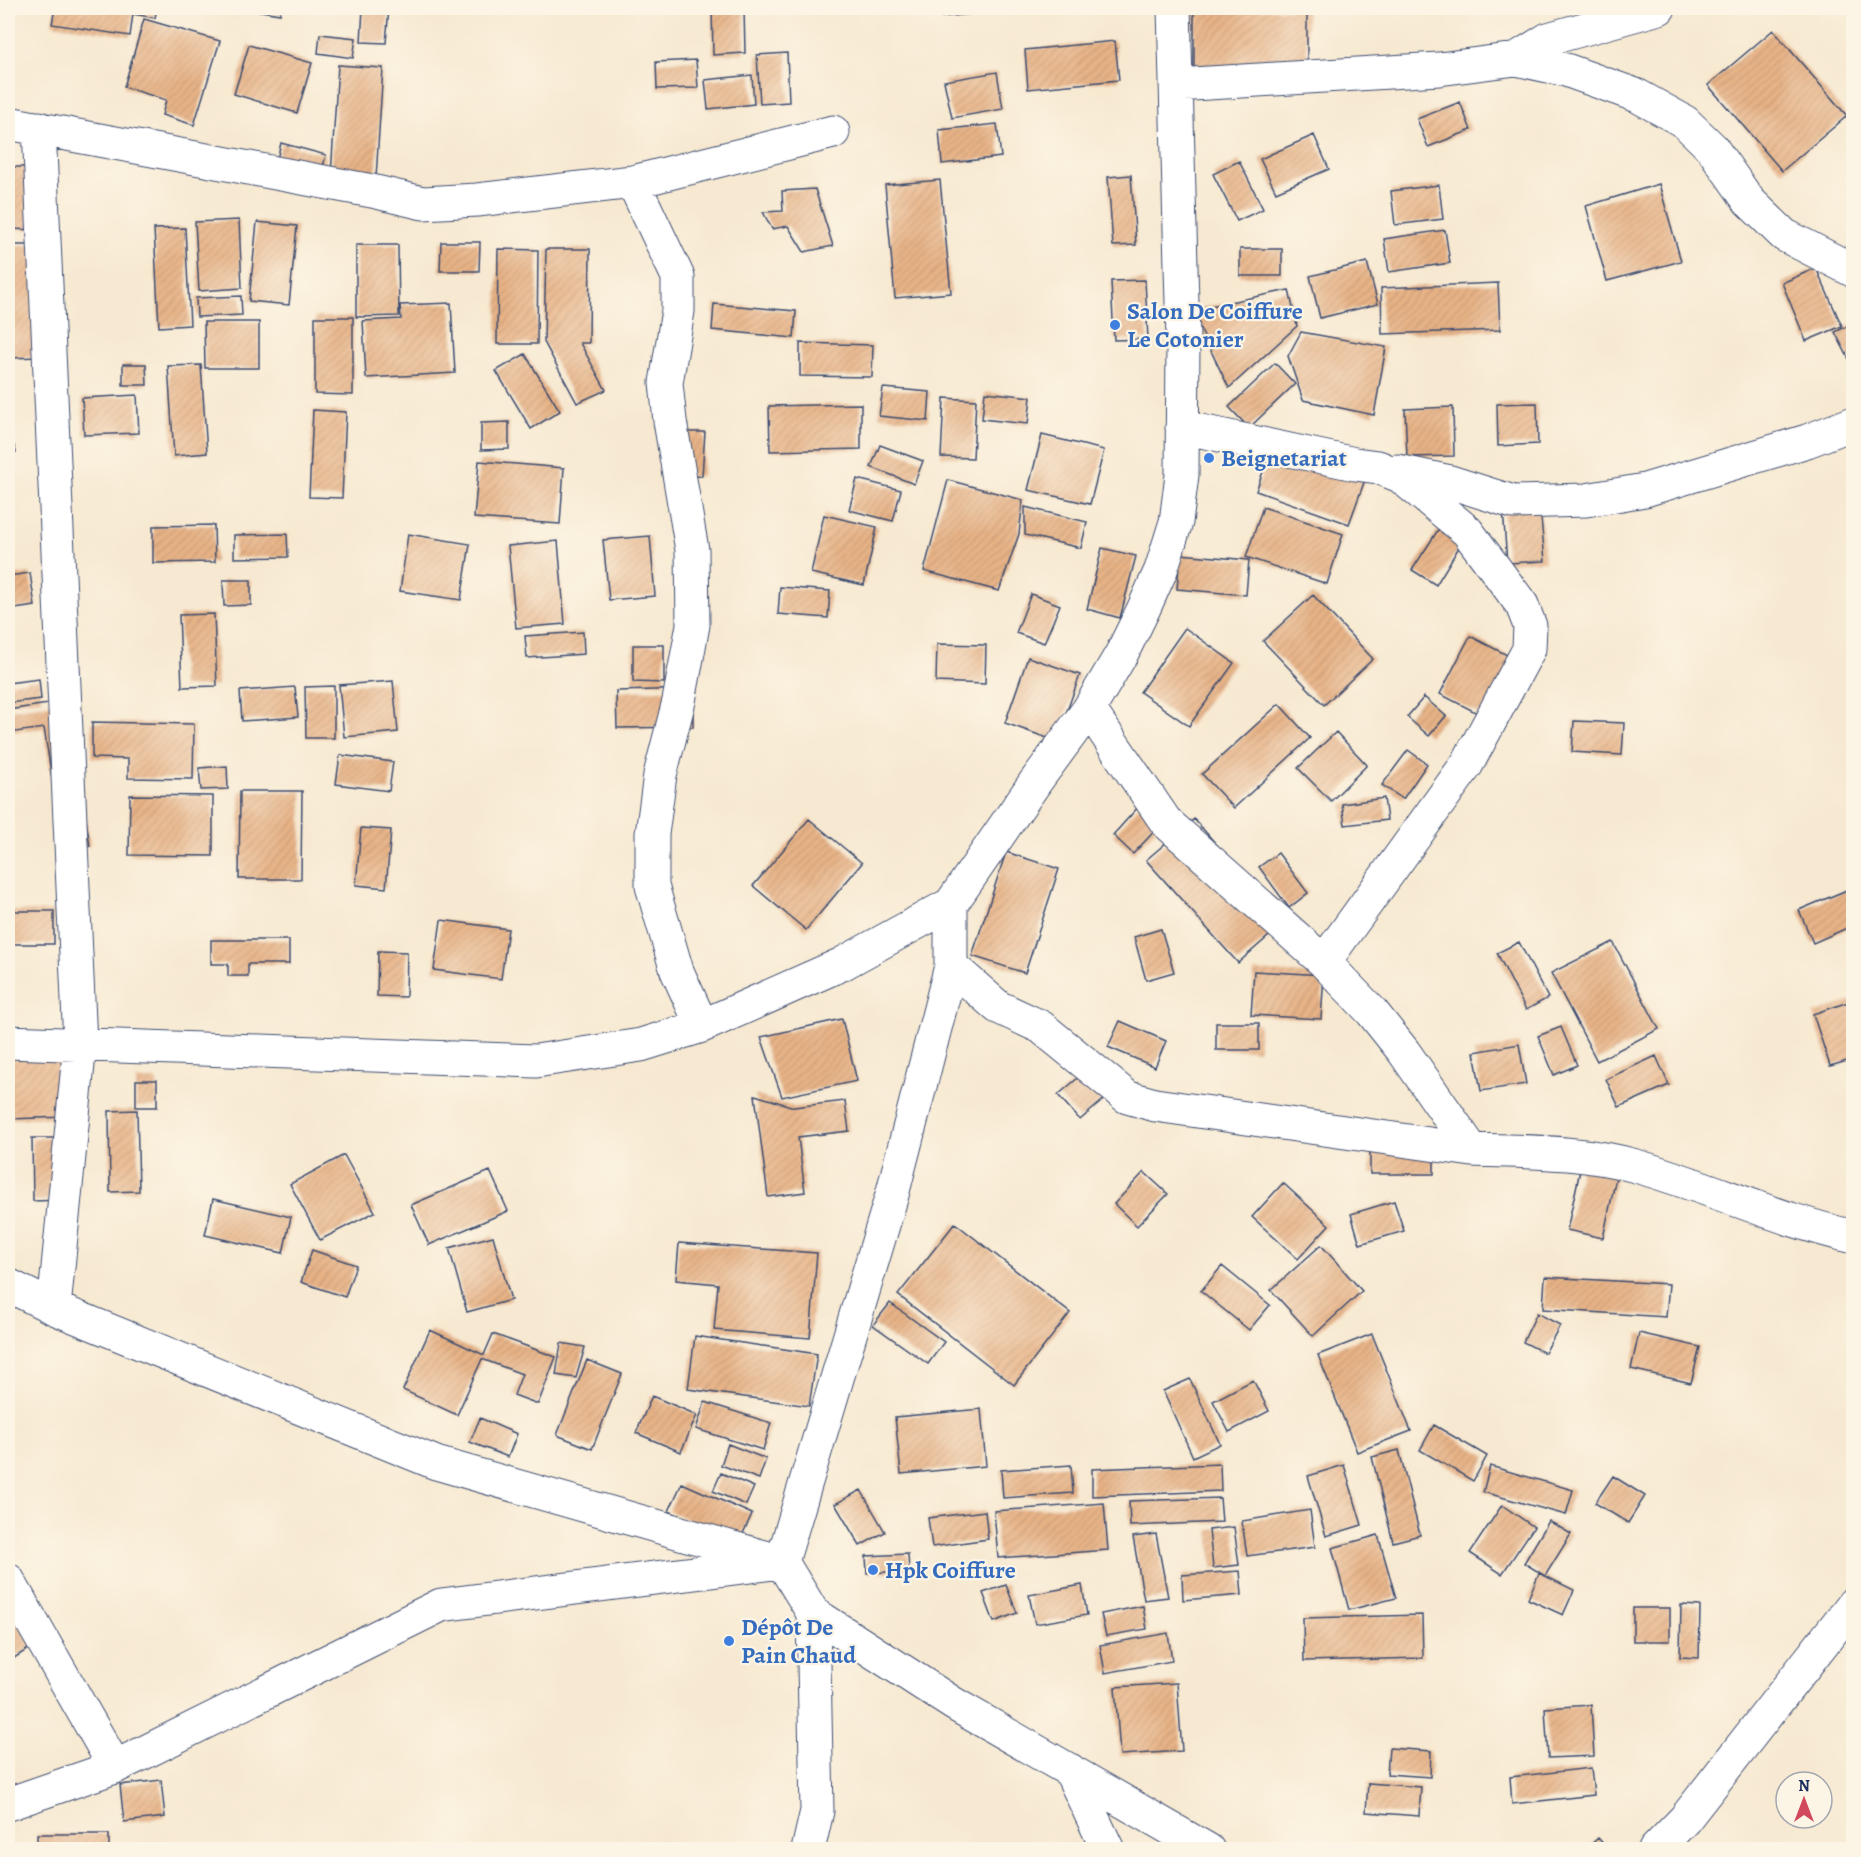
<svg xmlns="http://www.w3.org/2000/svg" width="1861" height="1857" viewBox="0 0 1861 1857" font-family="Alegreya,serif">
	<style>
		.building { fill: url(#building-hatch) }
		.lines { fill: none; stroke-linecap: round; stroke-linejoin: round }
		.minor-casing { stroke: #3c4b6f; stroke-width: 35 }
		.minor { stroke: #fff; stroke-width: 33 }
		.shop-dot { fill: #3f7fe0; stroke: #fcf5e5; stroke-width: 2 }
		.labels { text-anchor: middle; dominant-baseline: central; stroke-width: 4.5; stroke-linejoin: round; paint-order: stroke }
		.shop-label { font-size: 24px; font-weight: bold; fill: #366cbe; stroke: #fcf5e5; text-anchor: start }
	</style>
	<defs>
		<pattern id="building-hatch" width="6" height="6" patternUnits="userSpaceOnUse" patternTransform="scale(1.5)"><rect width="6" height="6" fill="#e8b386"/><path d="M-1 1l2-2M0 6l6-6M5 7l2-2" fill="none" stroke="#c69a76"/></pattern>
	</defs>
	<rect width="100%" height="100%" fill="#fcf5e5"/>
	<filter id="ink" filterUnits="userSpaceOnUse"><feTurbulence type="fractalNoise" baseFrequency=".0167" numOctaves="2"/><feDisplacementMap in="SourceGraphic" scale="12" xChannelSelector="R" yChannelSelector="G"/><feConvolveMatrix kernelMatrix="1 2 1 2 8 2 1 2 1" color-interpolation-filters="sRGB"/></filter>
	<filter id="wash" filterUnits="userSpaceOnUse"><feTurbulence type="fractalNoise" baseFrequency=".008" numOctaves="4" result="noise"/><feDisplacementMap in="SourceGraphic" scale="24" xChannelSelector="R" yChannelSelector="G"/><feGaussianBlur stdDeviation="1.35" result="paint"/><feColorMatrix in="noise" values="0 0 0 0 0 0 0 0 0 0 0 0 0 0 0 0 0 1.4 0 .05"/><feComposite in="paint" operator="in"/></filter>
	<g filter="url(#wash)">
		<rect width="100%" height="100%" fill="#f7e9d1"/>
		<g id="blocks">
			<path class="building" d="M55,8H157L155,18L133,14L130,36L52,24Z
				M242,8H280V14Z
				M363,8H389L386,43L361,42Z
				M712,8H744L745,53L713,55Z
				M941,8H983V13L942,17Z
				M1194,9H1307V72H1194Z
				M144,19L220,41L194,125L162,115L166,100L124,87Z
				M1773,30L1847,116L1782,171L1708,85Z
				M320,34L356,38L353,58L318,53Z
				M1115,41L1119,80L1028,89L1025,50Z
				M249,45L312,63L297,113L234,94Z
				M787,53L789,102L760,104L757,55Z
				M696,60L698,88L657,89L656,62Z
				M338,65L383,68L376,178L331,175Z
				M997,72L1003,109L952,118L944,81Z
				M752,75L754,104L708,109L705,80Z
				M1460,102L1471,130L1428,147L1417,119Z
				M997,124L1001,157L942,164L939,130Z
				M1314,135L1329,169L1276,192L1260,159Z
				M281,143L326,155L320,179L275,167Z
				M1239,161L1263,209L1237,221L1213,174Z
				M8,167H40L39,230L8,229Z
				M1131,175L1136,245L1113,246L1108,177Z
				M940,180L951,293L895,298L885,185Z
				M1659,184L1681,261L1607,281L1586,206Z
				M1439,185L1443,219L1395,225L1391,191Z
				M815,189L833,246L804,252L788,226L772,229L763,212L783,211L782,191Z
				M239,220L242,288L199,291L195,222Z
				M257,222L297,226L289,305L249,301Z
				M185,228L190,325L159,327L154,229Z
				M1445,230L1450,263L1389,272L1384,239Z
				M441,242H480L479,271H440Z
				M8,245H37L40,357L8,358Z
				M356,245H398L399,316L356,317Z
				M498,249L538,250L537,344H497Z
				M546,249H590L589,343H580L606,390L577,403L544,342Z
				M1240,249H1282V276H1240Z
				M1367,262L1378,304L1320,318L1310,276Z
				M1816,268L1842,326L1806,341L1782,283Z
				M1145,280L1148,339L1114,340L1111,281Z
				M1498,283L1500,330L1382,334L1381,288Z
				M1289,290L1297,326L1229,388L1191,310Z
				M241,296L242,315L197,317L196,298Z
				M451,303L455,373L366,378L363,321L401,319L400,305Z
				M714,304L796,311L794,338L712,330Z
				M315,317H353V395L315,394Z
				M204,322H259V368H205Z
				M1854,323V356L1849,359L1835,332Z
				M1301,332L1386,347L1374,415L1303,400L1288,356Z
				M800,343L873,345L872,377L800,376Z
				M525,354L560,411L531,429L496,371Z
				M1275,363L1295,384L1249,428L1229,407Z
				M123,364H146L147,385H123Z
				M201,365L207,453L174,456L168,366Z
				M883,388L930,392L928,421L879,416Z
				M985,392L1031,397L1028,424L982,419Z
				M137,395L139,433L84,435L82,398Z
				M944,398L976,400L973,458L941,457Z
				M1537,403L1538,444L1498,446L1497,404Z
				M861,404V449L770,451L769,406Z
				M1453,407L1454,456L1407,457L1405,409Z
				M313,410L346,412L342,498L309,497Z
				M509,422V449L481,450V423Z
				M8,428L16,452L8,455Z
				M686,432H705L702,476L680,477Z
				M1042,435L1104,450L1090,504L1028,490Z
				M1273,444L1366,477L1349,524L1256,491Z
				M880,445L923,461L914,484L871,467Z
				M479,461L564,468L560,524L474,518Z
				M857,479L901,490L893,521L849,510Z
				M948,480L1023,500L1019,534L999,591L924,571Z
				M1025,507L1087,522L1081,548L1025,535Z
				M1263,507L1343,534L1327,584L1246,557Z
				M1540,507L1545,561L1507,563L1503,509Z
				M824,515L877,527L864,585L811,573Z
				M214,525L215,562L153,563V526Z
				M1438,530L1461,544L1436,585L1412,570Z
				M287,534L288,557L234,558V535Z
				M408,534L470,544L461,600L400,591Z
				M650,536L655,596L609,600L603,540Z
				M558,541L565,624L516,628L508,546Z
				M1102,548L1136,556L1120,618L1087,609Z
				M1180,554L1249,560L1246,595L1177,589Z
				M30,573L35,606L8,610V576Z
				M223,580H251V605L224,606Z
				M780,587L830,591L828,618L778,614Z
				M1031,594L1060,605L1044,643L1016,633Z
				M1313,595L1373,659L1324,705L1263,641Z
				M214,614L217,686L182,687L179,615Z
				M1185,628L1234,663L1189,726L1140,692Z
				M583,632L584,654L527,658L525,636Z
				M1470,636L1515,659L1485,717L1440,694Z
				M937,644L986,645L985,684L936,682Z
				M633,645H664V683L633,682Z
				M1028,657L1080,675L1056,741L1005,723Z
				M39,679L41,699L8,703V683Z
				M393,681L398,732L344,737L339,685Z
				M334,686V738H306L305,687Z
				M295,687L298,717L242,721L240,691Z
				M693,689V727L617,728L616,691Z
				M1424,697L1446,716L1429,736L1407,717Z
				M68,701L90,846L63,849L44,728L8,733V710Z
				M1279,704L1310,738L1234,808L1202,774Z
				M1574,721L1624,723L1622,755L1572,752Z
				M92,722L194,724L193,779L128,778V759L92,758Z
				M1336,732L1367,765L1331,801L1298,768Z
				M1408,750L1427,764L1403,799L1382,785Z
				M340,755L393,762L389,791L336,784Z
				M227,766L228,789L201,790L199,768Z
				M240,791H302L301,879H239Z
				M130,795L213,796V856L129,855Z
				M1384,798L1387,820L1345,825L1342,804Z
				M1140,805L1161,824L1133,854L1113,835Z
				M809,819L862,863L806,930L753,886Z
				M1194,819L1285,922L1238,963L1146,860Z
				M361,828L391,830L386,888L356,885Z
				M1006,852L1059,869L1025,973L972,956Z
				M1278,853L1308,893L1289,908L1259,867Z
				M1854,887V925L1813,943L1799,910Z
				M8,911H54V944H8Z
				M441,920L508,929L501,979L434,970Z
				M1161,929L1174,972L1146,980L1134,937Z
				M211,940H289V964H248V976H228V964H211Z
				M1519,942L1548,998L1526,1010L1497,953Z
				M1613,942L1659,1029L1597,1061L1551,973Z
				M378,951L407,952L406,997L377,996Z
				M1254,971L1324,975L1321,1019L1251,1015Z
				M1854,1000V1059L1830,1066L1813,1014Z
				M842,1019L857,1081L782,1097L761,1037Z
				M1120,1021L1166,1041L1155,1067L1108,1047Z
				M1216,1023H1259V1050H1216Z
				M1561,1027L1577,1065L1554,1075L1538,1036Z
				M1519,1044L1526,1084L1481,1091L1474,1052Z
				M63,1053L66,1117L8,1119V1055Z
				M1656,1056L1669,1085L1619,1107L1606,1079Z
				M1087,1070L1108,1096L1080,1120L1058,1095Z
				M136,1080H157V1107H136Z
				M755,1095L794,1107L845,1101L849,1131L798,1137L805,1192L768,1197Z
				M137,1110L139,1191L110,1192L109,1111Z
				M1370,1133H1434V1174H1370Z
				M32,1138H62L63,1200L33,1201Z
				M1584,1152L1620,1159L1603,1238L1567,1230Z
				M344,1155L375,1212L320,1240L290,1184Z
				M490,1171L508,1211L429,1245L411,1205Z
				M1144,1172L1168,1194L1137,1226L1114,1204Z
				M1283,1183L1329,1225L1298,1259L1252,1217Z
				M213,1199L291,1217L283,1253L205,1235Z
				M1394,1201L1404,1231L1360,1244L1351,1214Z
				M955,1223L1070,1313L1014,1385L898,1295Z
				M493,1236L511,1300L467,1312L449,1248Z
				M679,1243L817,1253L810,1338L714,1330L718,1284L676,1280Z
				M1321,1245L1362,1291L1313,1336L1271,1290Z
				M312,1250L356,1265L345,1297L301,1282Z
				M1222,1266L1270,1305L1249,1330L1201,1291Z
				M1545,1277L1669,1284L1666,1317L1543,1309Z
				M890,1303L944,1342L928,1364L873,1325Z
				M1537,1313L1560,1325L1545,1353L1523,1342Z
				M430,1330L484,1355L493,1334L556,1357L538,1404L514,1395L522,1374L482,1359L457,1415L403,1390Z
				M1639,1333L1700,1347L1691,1383L1631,1369Z
				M1372,1334L1411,1431L1357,1452L1318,1355Z
				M695,1336L817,1354L809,1406L688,1389Z
				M561,1343L585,1347L576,1378L556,1375Z
				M587,1360L622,1374L592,1449L557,1435Z
				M1190,1379L1220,1444L1193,1457L1163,1391Z
				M1253,1380L1269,1411L1229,1432L1213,1401Z
				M652,1396L697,1415L681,1452L636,1433Z
				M705,1402L771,1423L763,1450L696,1429Z
				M981,1409L986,1466L901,1474L895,1417Z
				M480,1418L517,1434L508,1457L470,1442Z
				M1434,1425L1487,1456L1473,1481L1420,1450Z
				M728,1444L766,1459L759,1479L721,1465Z
				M1399,1450L1420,1535L1393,1542L1372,1457Z
				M1220,1464L1221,1491L1092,1496V1469Z
				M1071,1465L1073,1493L1003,1498L1001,1470Z
				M1344,1465L1362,1525L1326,1536L1308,1476Z
				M1490,1466L1573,1490L1566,1515L1483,1492Z
				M721,1473L754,1487L746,1505L713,1491Z
				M1613,1476L1645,1496L1628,1523L1595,1503Z
				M682,1483L752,1514L739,1542L669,1511Z
				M861,1490L885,1532L860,1546L835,1504Z
				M1220,1498L1222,1522L1130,1526L1129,1501Z
				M1104,1503L1108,1550L998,1558L994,1511Z
				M1502,1505L1534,1527L1502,1574L1470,1553Z
				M1310,1510L1315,1547L1247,1556L1242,1521Z
				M985,1511L988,1539L932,1547L928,1518Z
				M1549,1521L1571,1534L1545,1576L1524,1563Z
				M1234,1527L1239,1565L1213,1568L1209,1530Z
				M1156,1534L1168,1597L1144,1600L1133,1537Z
				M1378,1535L1396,1598L1349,1610L1332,1548Z
				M908,1554L909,1571L867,1573L866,1556Z
				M1240,1571L1242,1595L1183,1600L1182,1575Z
				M1539,1573L1574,1590L1563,1615L1528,1599Z
				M1006,1585L1017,1613L994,1622L983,1593Z
				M1082,1585L1087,1615L1035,1624L1029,1595Z
				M1681,1605L1700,1606L1699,1658L1680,1657Z
				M1143,1606L1147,1629L1106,1636L1101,1614Z
				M8,1607L33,1646L8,1662Z
				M1633,1608H1670V1641H1633Z
				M1422,1615L1423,1658L1304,1661L1303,1618Z
				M1168,1633L1172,1661L1105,1673L1100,1645Z
				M1177,1683L1182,1751L1120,1755L1115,1687Z
				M1591,1705L1594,1756L1548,1758L1545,1708Z
				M1389,1748L1431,1751L1430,1777L1387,1774Z
				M1591,1768L1594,1795L1512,1804L1510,1777Z
				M161,1780L165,1817L124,1822L120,1785Z
				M1368,1783L1421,1787L1419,1816L1366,1812Z
				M37,1834H109V1850H37Z
				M1598,1838L1609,1850H1585Z"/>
		</g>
	</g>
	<g filter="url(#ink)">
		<use href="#blocks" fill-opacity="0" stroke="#3c4b6f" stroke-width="1.5"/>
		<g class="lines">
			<defs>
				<path id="minor" d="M1516,59L1548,39L1659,8
					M1176,85L1439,69L1516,59L1566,70L1638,96L1685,122L1712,148L1749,201L1784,235L1854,271
					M8,123L372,191L423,203L477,200L633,182L833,132
					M39,128L80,1044L54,1308
					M633,182L678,277V311L666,383L670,421L692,550L693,625L679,701L660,775L652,834V886L677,971L702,1026
					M1182,427L1355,464L1378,467L1400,476L1467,531L1522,605L1530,626L1529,649L1467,764L1324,962
					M1397,471L1450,482L1513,502L1586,500L1645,490L1807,441L1854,423
					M1089,709L1166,822L1324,962L1372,1012L1404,1052L1472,1150C1527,1152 1583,1151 1636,1166C1710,1187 1779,1220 1854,1237
					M951,966L998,1007L1041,1027L1127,1097L1155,1105L1472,1150
					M8,1042L536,1061L641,1045L702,1026L842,964L951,904
					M8,1285L54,1308L436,1463L782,1562L813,1613L954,1704L1208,1850
					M8,1580L115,1767
					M1070,1770L1108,1850
					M8,1804L115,1767L441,1605L782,1562L892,1195L951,966V904L1036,781L1089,709L1122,653L1144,608L1161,570L1176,522L1182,475L1183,340L1174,8
					M808,1850L817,1811L813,1613
					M1655,1850L1685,1819L1854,1603"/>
			</defs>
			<use href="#minor" class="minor-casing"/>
			<use href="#minor" class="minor"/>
		</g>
	</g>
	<g class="shop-dot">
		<circle cx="1115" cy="325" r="6"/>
		<circle cx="1209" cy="458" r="6"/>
		<circle cx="873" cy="1570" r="6"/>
		<circle cx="729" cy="1641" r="6"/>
	</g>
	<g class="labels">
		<g class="shop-label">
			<text x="1127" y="311">Salon De Coiffure<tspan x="1127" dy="28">Le Cotonier</tspan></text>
			<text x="1221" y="458">Beignetariat</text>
			<text x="885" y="1570">Hpk Coiffure</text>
			<text x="741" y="1627">Dépôt De<tspan x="741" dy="28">Pain Chaud</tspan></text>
		</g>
	</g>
	<rect width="1861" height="1857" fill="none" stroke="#fcf5e5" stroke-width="30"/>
	<g transform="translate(1804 1800)"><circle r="28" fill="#fcf5e5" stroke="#a2a6af" stroke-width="1.5"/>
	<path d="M0-4.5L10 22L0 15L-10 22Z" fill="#d1495b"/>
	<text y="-9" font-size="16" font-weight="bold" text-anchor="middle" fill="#1b2f5e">N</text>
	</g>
</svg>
